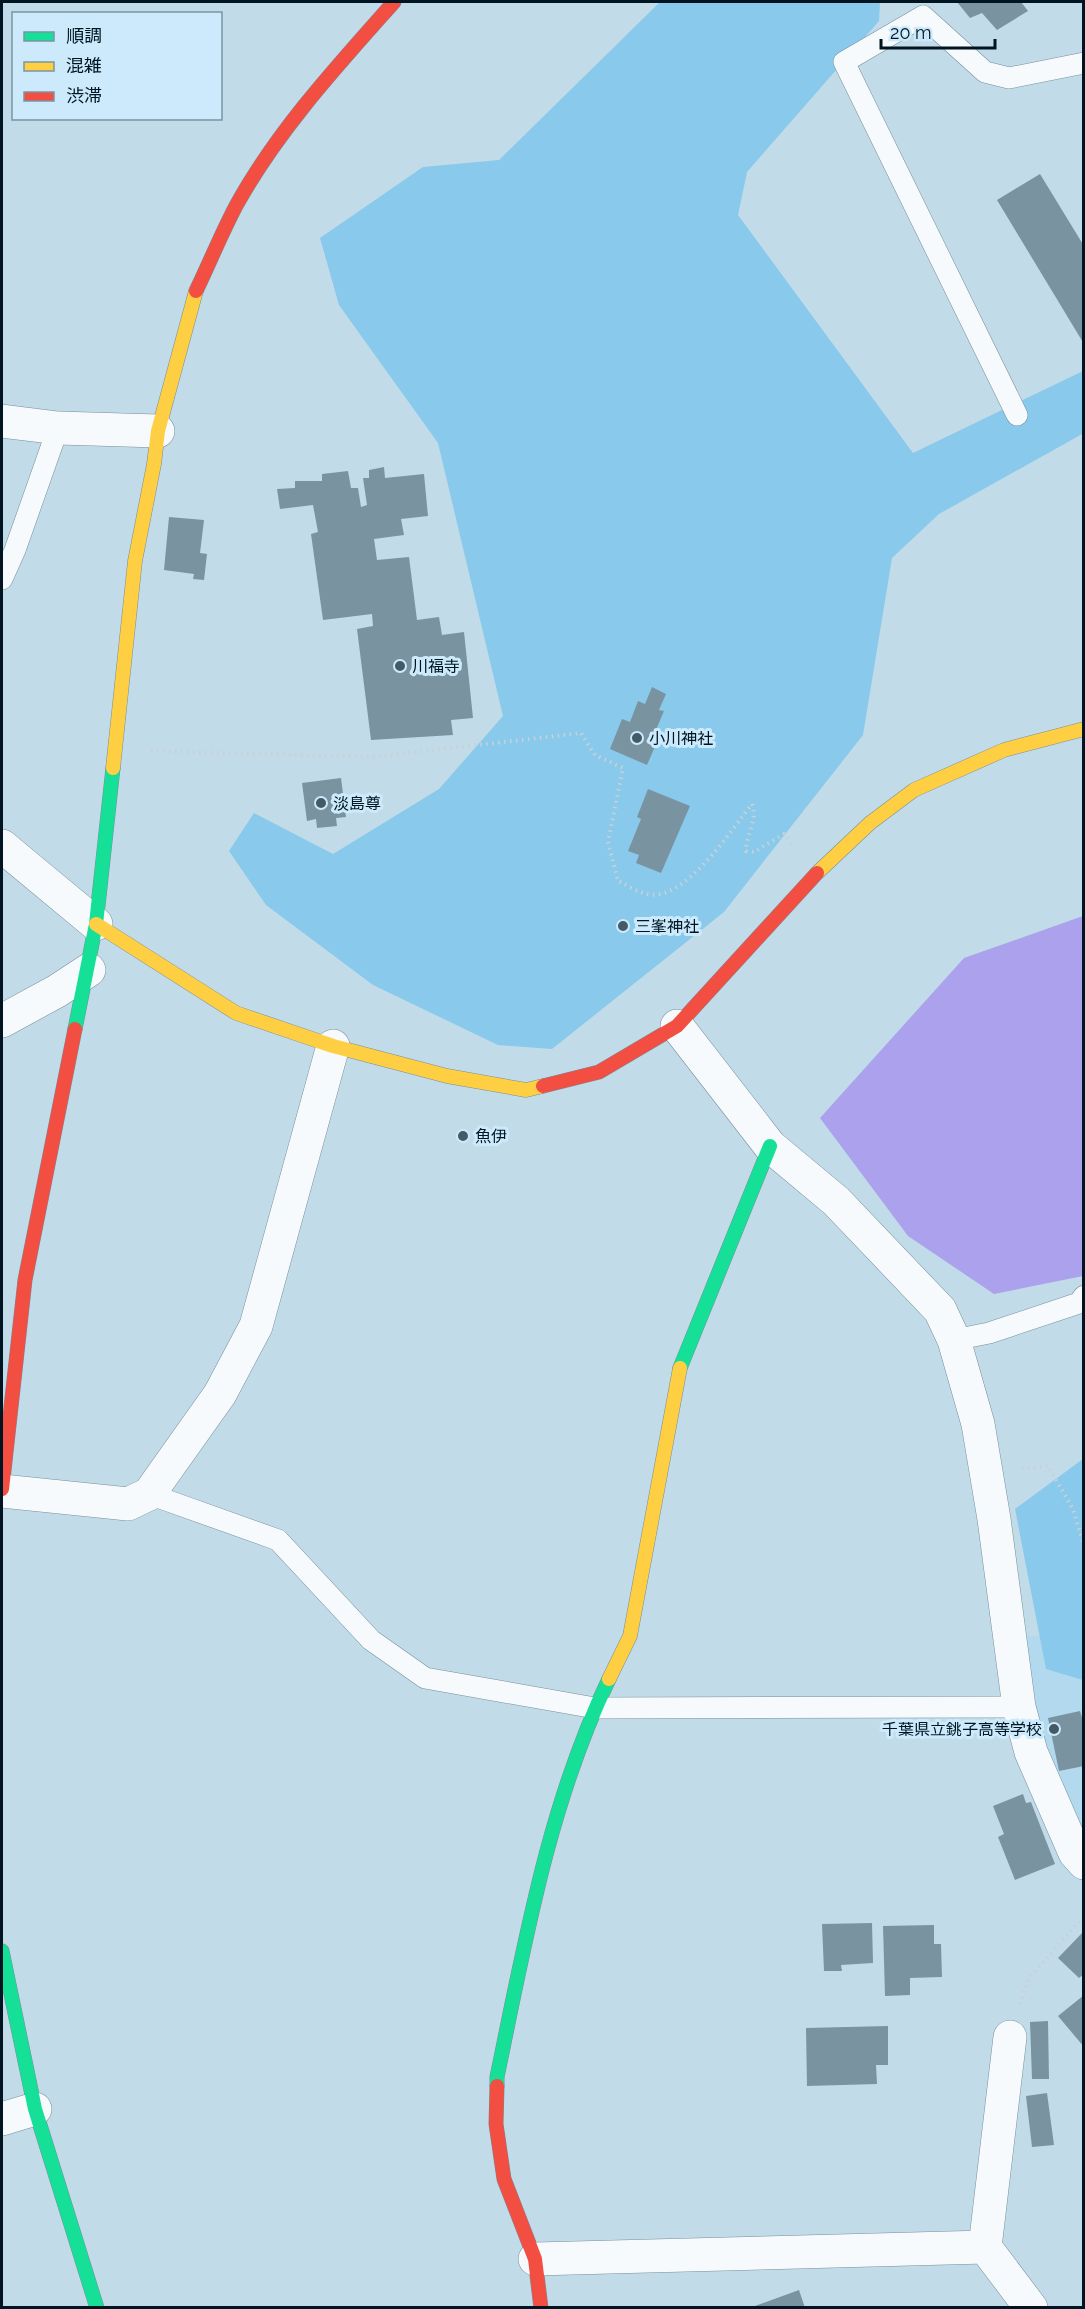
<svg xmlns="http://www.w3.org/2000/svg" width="1085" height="2309" viewBox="0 0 1085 2309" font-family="Raleway,'Noto Sans JP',sans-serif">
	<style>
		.built { fill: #b2d9ee }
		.green { fill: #89c9eb }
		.water { fill: #aba1ec }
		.building { fill: #7a93a0 }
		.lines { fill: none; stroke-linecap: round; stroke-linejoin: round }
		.lane-casing { stroke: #778f9a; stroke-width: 22 }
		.street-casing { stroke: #778f9a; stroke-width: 34 }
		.fast-casing { stroke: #778f9a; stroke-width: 15 }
		.slow-casing { stroke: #778f9a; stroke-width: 15 }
		.jam-casing { stroke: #778f9a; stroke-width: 15 }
		.path { stroke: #c9d1d6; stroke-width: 4; stroke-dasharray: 1.5 4.5; stroke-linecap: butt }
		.lane { stroke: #f6fafc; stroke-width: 21 }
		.street { stroke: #f6fafc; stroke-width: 33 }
		.fast { stroke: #16e098; stroke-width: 14 }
		.slow { stroke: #ffcf43; stroke-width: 14 }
		.jam { stroke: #f24e42; stroke-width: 14 }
		.poi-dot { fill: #445a67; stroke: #cceafc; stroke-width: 2 }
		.labels { text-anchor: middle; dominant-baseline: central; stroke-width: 6; stroke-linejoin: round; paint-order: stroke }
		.poi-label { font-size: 16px; fill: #001521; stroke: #cceafc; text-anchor: start }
	</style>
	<rect width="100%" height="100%" fill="#c2dbe9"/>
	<path class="built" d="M1009,1636H1083V1863Z"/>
	<path class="green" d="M660,2H880L879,21L747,172L738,215L913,453L1083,371L1084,433L939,514L892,558L863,735L724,912L552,1049L498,1045L373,985L266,905L229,851L254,813L333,854L439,789L503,716L438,443L339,305L320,238L423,167L499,160Z
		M1083,1459V1680L1046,1669L1015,1509Z"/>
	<path class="water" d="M1083,916V1276L994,1294L908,1236L820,1118L964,958Z"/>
	<path class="building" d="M957,2H1021L1028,11L997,30L982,13L970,18Z
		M1040,174L1084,246V344L997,200Z
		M384,467L385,478L424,474L428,516L401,519L404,535L374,539L377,560L409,557L417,620L439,617L442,635L464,632L473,718L451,720L453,735L371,740L357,629L373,626L372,614L323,620L311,534L318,532L313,505L280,509L277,489L295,488V481H322V474L348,471L351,488H358L361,507L367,505L363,478H369V470Z
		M169,517L204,520L200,553L207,554L204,580L193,579L194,574L164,570Z
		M652,687L666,694L659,710L664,711L655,732L660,735L647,765L610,749L622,719L630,722L638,701L645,704Z
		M341,778L346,817L336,818L337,826L317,828L316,819L307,821L302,783Z
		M648,789L690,806L661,873L636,863L639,855L628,851L641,819L637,817Z
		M1080,1711L1084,1724V1766L1059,1771L1048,1718Z
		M1023,1794L1026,1803L1031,1802L1055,1864L1015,1880L998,1837L1004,1834L993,1806Z
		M872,1923L873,1963L841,1965L842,1971H824L822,1924Z
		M934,1925V1944H941L942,1977L910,1978V1995L885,1996L883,1926Z
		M1084,1931V1974L1079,1978L1058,1958Z
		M1084,1995V2047L1058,2016Z
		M1048,2021L1049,2079H1032L1030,2022Z
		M888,2026V2065H876L877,2084L807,2086L806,2028Z
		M1047,2093L1054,2145L1032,2147L1026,2096Z
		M799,2290L805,2308H752V2307Z"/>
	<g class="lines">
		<defs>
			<path id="lane" d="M1017,415L844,62L923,16L985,72L1009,78L1084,63
				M2,579L15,550L58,428
				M954,1340L989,1333L1079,1303L1084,1296
				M149,1494L278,1540L371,1640L425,1678L595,1708L1019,1707"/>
			<path id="street" d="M2,421L58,428L158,431
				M2,846L96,924
				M2,1021L57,991L89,970
				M677,1026L770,1146L836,1201L940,1310L954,1340L978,1424L994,1519L1019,1707L1031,1752L1075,1853L1084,1863
				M2,1491L128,1504L149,1494L220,1394L256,1326L333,1046
				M1010,2037L985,2247L1031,2308
				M2,2119L35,2109
				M535,2259L985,2247"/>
			<path id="fast" d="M75,1029L96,924L113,768
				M680,1368L770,1146
				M2,1951L35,2109L97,2308
				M497,2086V2077C525,1942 549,1803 609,1679"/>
			<path id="slow" d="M113,768L135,561L154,464L158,431L196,291
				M817,873L870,823L914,790L1004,750L1084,729
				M96,924L236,1013L333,1046L447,1076L526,1090L543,1086
				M609,1679L630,1636L680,1368"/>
			<path id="jam" d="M196,291C210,262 222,232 237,204C278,130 338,65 394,2
				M543,1086L599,1072L677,1026L817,873
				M2,1489L25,1280L75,1029
				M497,2086L496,2124L504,2179L535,2259L541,2308"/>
		</defs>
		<use href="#lane" class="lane-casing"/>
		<use href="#street" class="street-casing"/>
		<use href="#fast" class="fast-casing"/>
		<use href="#slow" class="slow-casing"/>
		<use href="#jam" class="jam-casing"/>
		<path class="path" d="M151,751L375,757L581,733L595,755L623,768L608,842L618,881C627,885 637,892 647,894C684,903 732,829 752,804C758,822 746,833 746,851L754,852L784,834L793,845
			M1022,1469L1048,1466L1073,1509L1084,1545
			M1020,2004L1029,1978L1084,1916"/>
		<use href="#lane" class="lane"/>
		<use href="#street" class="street"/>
		<use href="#fast" class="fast"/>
		<use href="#slow" class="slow"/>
		<use href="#jam" class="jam"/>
	</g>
	<g class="poi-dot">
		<circle cx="400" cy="666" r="6"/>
		<circle cx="637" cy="738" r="6"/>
		<circle cx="321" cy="803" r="6"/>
		<circle cx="623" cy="926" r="6"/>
		<circle cx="463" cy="1136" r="6"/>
		<circle cx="1054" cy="1729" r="6"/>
	</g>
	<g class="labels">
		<g class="poi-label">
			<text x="412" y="666">川福寺</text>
			<text x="649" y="738">小川神社</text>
			<text x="333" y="803">淡島尊</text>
			<text x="635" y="926">三峯神社</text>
			<text x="475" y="1136">魚伊</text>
			<text x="1042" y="1729" text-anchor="end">千葉県立銚子高等学校</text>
		</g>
	</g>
	<rect width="1085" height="2309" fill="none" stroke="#001521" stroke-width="6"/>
	<rect x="12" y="12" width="210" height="108" fill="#cceafc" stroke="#7a95a4" stroke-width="1.5"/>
	<rect x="24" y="32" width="30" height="9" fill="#16e098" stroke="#7a95a4" stroke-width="1.5"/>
	<text x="66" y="42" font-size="18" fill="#001521">順調</text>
	<rect x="24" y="62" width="30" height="9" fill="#ffcf43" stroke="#7a95a4" stroke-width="1.5"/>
	<text x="66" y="72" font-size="18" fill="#001521">混雑</text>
	<rect x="24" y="92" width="30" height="9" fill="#f24e42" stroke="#7a95a4" stroke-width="1.5"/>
	<text x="66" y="102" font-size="18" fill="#001521">渋滞</text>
	<path d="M881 39v9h114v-9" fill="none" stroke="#001521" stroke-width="3"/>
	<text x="890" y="39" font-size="18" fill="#001521" stroke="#cceafc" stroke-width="4.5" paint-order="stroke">20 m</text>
</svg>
